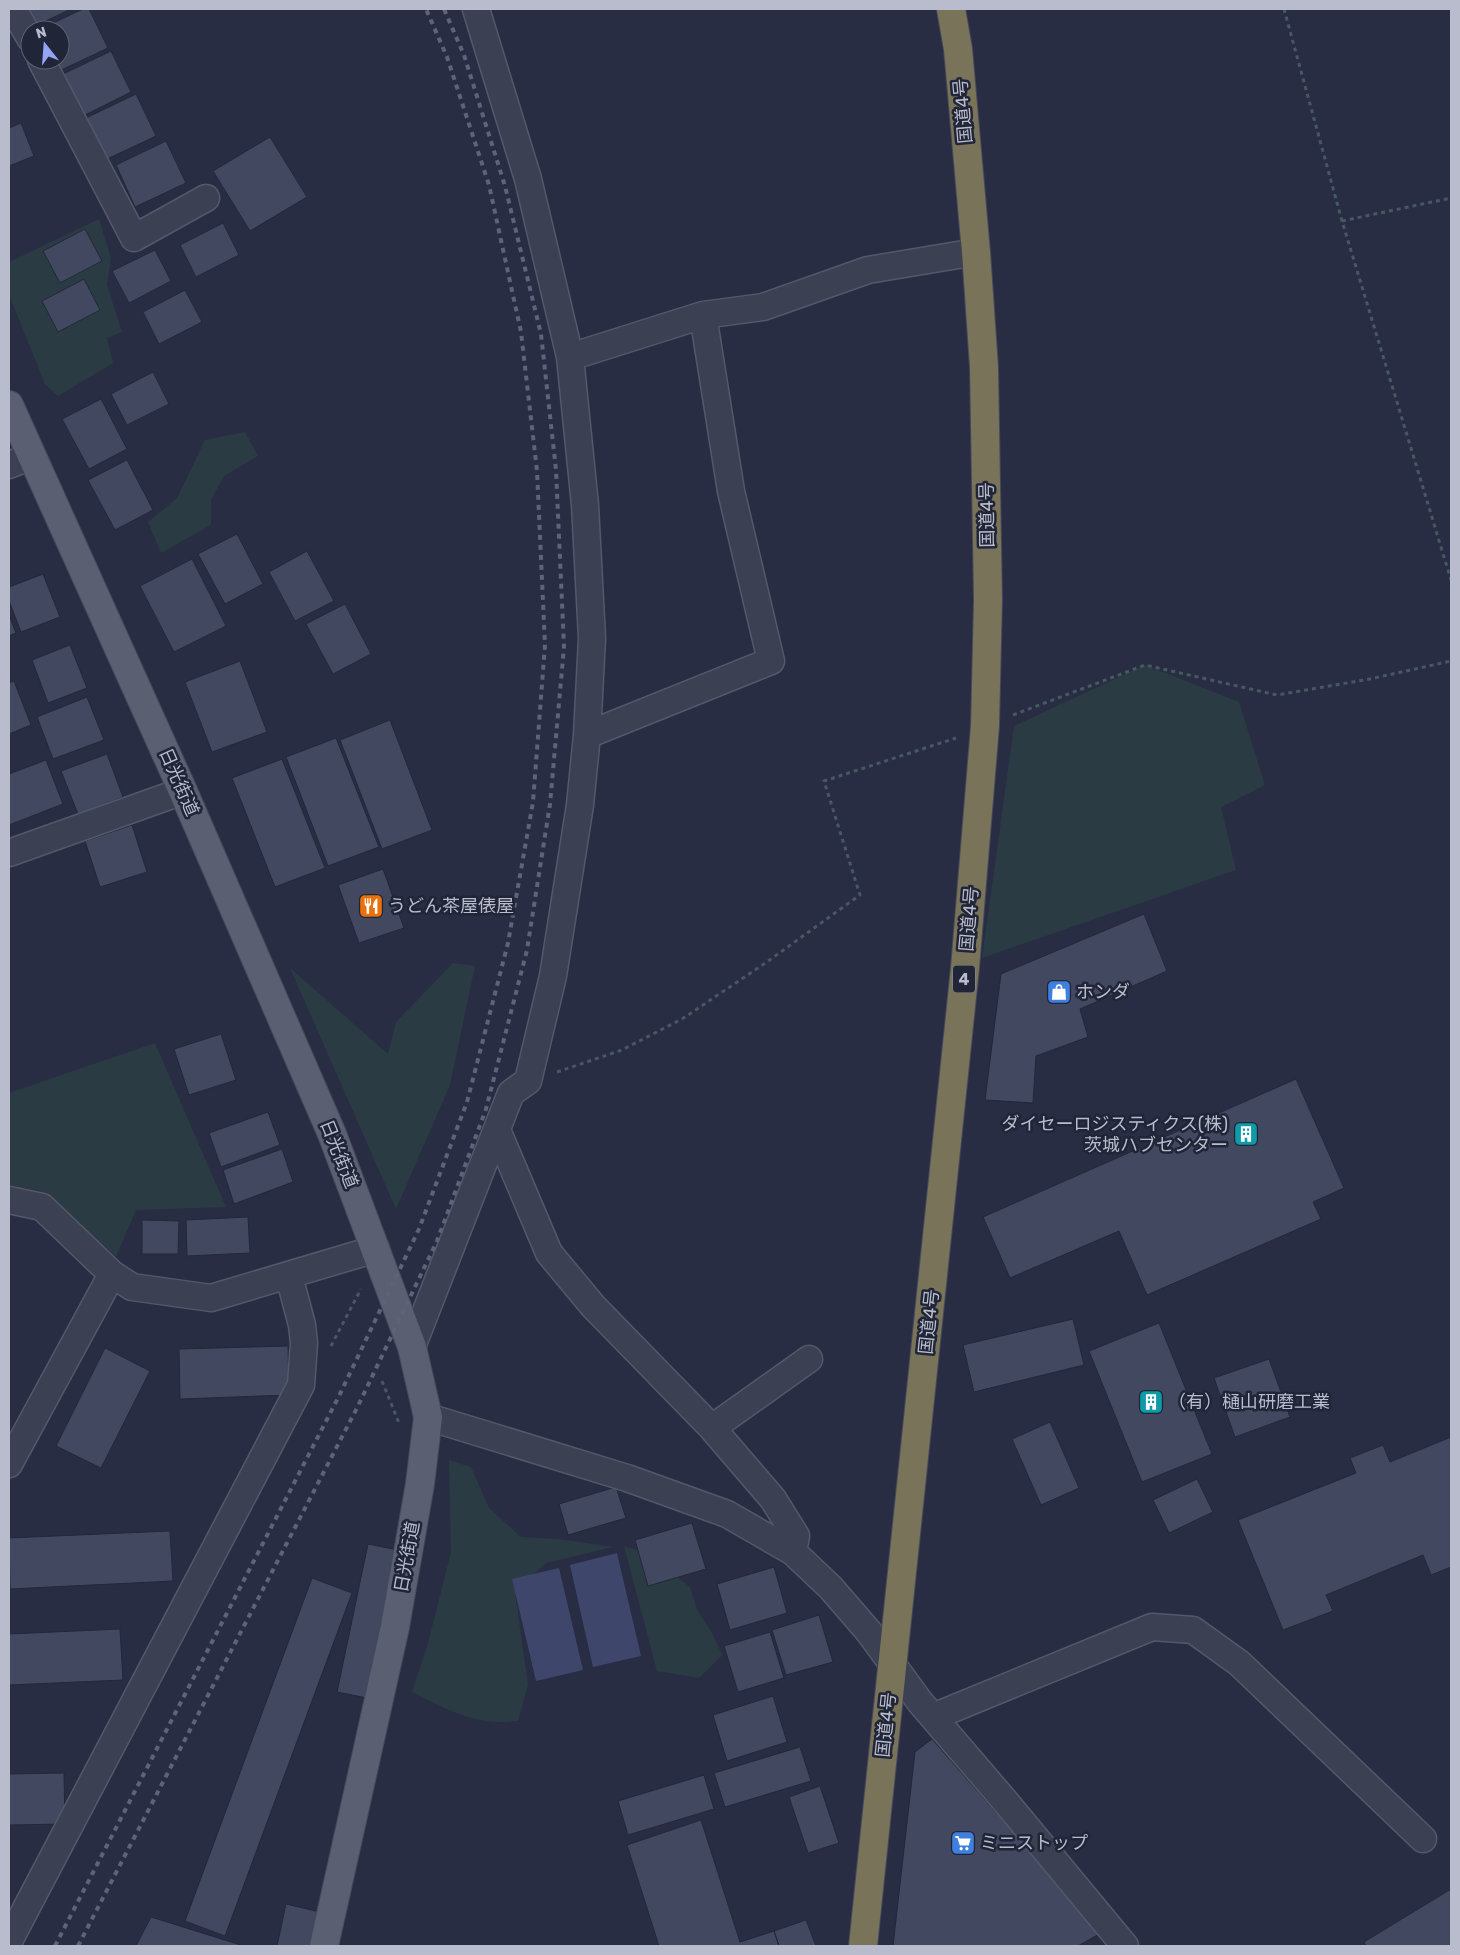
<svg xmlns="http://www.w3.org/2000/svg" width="1460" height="1955" viewBox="0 0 1460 1955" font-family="Rubik,'Noto Sans JP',sans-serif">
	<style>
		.green { fill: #2a3b44 }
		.water { fill: #3e476b }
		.building { fill: #424860; stroke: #23273a }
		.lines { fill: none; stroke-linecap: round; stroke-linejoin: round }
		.minor-casing { stroke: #54586a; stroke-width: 29 }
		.major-casing { stroke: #46495c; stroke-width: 30 }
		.highway-casing { stroke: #44485a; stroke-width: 30 }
		.path { stroke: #485860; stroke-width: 3; stroke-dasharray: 4 4; stroke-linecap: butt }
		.minor { stroke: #3c4053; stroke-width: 26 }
		.major { stroke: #5a5f72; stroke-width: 28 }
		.highway { stroke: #787359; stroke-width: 28 }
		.rail { stroke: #5e6379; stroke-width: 4; stroke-dasharray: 5 5; stroke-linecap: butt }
		.labels { text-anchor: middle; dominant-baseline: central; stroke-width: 5; stroke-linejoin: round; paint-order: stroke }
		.shield { fill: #212538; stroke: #8b8fa0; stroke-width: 1 }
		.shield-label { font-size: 16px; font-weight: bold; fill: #b9bccc }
		.street-label { font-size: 18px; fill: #b9bccc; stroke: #212538 }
		.poi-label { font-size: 18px; fill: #b9bccc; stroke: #212538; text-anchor: start }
	</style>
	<rect width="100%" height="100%" fill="#282d43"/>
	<path class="green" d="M99,219L111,258L107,285L122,332L107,338L113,363L58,396L45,384L9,295V262Z
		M245,432L258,456L224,476L211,500V525L161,553L148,522L177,498L205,440Z
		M1145,665L1239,702L1265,785L1221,807L1236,870L982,958L1014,726Z
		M453,963L475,966L450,1085L396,1209L290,968L388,1054L396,1022Z
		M155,1043L226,1207L136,1210L116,1257L39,1191L9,1185V1093Z
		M449,1460L471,1467L489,1508L521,1537L559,1539L613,1547L546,1563L515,1592L528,1685L518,1721C474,1726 451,1711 412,1692L427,1647L451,1552Z
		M624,1546L648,1554L690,1587L697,1610L712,1633L722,1655L699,1678L657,1671Z"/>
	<path class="water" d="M617,1553L641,1656L593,1667L570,1565Z
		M559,1568L583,1670L536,1681L512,1579Z"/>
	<path class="building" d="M24,9H71L33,27Z
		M83,9H89L108,48L57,72L52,60H60V30H38Z
		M111,51L131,92L81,117L61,75Z
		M136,94L156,136L105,160L86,118Z
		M21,123L34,156L9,166V128Z
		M270,137L307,197L250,231L213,171Z
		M166,141L186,183L135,207L116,165Z
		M223,223L239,255L196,277L180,245Z
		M85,229L102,261L60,283L43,251Z
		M155,250L171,281L129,303L112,271Z
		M84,279L100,310L58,332L42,301Z
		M185,290L202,322L159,344L143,312Z
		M153,372L169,404L127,425L111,394Z
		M101,399L127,449L89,469L62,419Z
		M127,460L153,510L115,530L88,480Z
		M237,534L263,584L225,604L198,554Z
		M307,551L334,601L295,621L269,572Z
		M192,559L226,626L174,652L140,586Z
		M43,574L60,617L21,632L9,601V587Z
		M345,604L371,654L333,674L306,624Z
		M9,615L16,633L9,636Z
		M70,645L87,688L48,703L32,660Z
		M240,661L267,732L212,752L185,682Z
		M14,681L31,725L9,734V683Z
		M87,697L104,740L53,759L37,717Z
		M390,720L432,830L382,849L340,740Z
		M336,738L379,847L328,866L286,757Z
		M107,754L123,797L78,814L61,771Z
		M282,759L325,868L275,887L232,778Z
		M46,760L63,804L9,825V774Z
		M132,825L147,872L100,887L85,841Z
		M383,869L404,928L359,943L338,885Z
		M1144,914L1167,971L1080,1009L1088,1037L1036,1056L1033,1103L985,1100L1001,974Z
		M221,1034L236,1080L189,1095L174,1049Z
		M1296,1079L1344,1188L1313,1202L1321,1219L1147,1295L1119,1231L1010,1278L983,1217Z
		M268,1112L280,1145L221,1167L209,1133Z
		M282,1149L293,1182L234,1204L223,1170Z
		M248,1217L250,1253L187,1256L186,1220Z
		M142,1220L179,1221L178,1254H142Z
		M1073,1319L1084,1365L974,1392L963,1345Z
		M1159,1323L1212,1454L1142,1482L1089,1351Z
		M288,1346L289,1395L180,1399L179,1349Z
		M105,1348L150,1371L101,1468L56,1446Z
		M1269,1359L1290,1417L1235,1437L1214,1378Z
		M1050,1422L1079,1488L1041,1505L1012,1439Z
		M1451,1437V1567L1431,1575L1423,1555L1326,1595L1333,1611L1283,1630L1238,1520L1356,1473L1350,1458L1383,1445L1390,1462Z
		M1197,1479L1213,1512L1169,1533L1153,1500Z
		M616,1487L626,1518L568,1535L559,1504Z
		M692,1523L706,1569L648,1586L635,1540Z
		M170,1531L173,1581L10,1589L9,1538Z
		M368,1544L393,1549L404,1548L372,1699L337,1692Z
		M774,1567L787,1613L730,1630L717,1584Z
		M312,1578L352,1593L225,1936L185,1921Z
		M819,1615L833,1662L786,1675L772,1630Z
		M120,1629L123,1680L9,1685V1634Z
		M770,1632L784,1678L738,1692L724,1646Z
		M773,1696L787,1742L727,1761L713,1715Z
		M932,1739L1101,1933L1078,1946H893L915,1752Z
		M800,1747L811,1781L725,1807L714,1773Z
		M64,1773L65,1824L9,1825V1774Z
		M704,1775L714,1809L628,1835L618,1801Z
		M820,1786L839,1843L808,1853L789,1797Z
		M701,1820L740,1942L774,1931L779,1946H659L627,1845Z
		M1451,1889V1946H1366L1364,1942Z
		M286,1904L320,1912L313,1946H277Z
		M151,1917L244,1946H136Z
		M806,1920L816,1946H779L774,1931Z"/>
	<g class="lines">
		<defs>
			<path id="minor" d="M13,9L30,38
				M476,9L528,179L570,357
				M41,60L134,238L206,198
				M9,465L32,456
				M587,735L771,661L731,491L703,315
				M9,853L183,791
				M497,1130L549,1253L593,1306L712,1428L773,1499L796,1536L793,1552
				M9,1200L42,1207L112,1274L132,1287L211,1298L376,1249
				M412,1347L511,1093L528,1081L553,976L580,805L587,735L592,638L585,505L570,357L703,315L763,307L868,270L976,252
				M428,1417L627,1478L727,1514L793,1552L831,1588L869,1632L920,1702L1005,1801L1125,1946
				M712,1428L809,1359
				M9,1464L112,1274
				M933,1717L1152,1627L1193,1630L1239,1663L1423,1839
				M9,1941L301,1385L304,1343L302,1325L289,1276"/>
			<path id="major" d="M9,405L183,791L332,1134L412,1347L428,1417L420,1484L395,1627L324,1946"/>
			<path id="highway" d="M863,1946L965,968L985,726L988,600L984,367L976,252L958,49L951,9"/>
		</defs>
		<use href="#minor" class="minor-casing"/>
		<use href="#major" class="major-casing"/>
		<use href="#highway" class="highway-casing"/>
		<path class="path" d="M1284,9L1342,221L1451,580
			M1342,221L1451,198
			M1013,715L1145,665L1277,695L1370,679L1451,661
			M557,1072L622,1050L682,1019L764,964L860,895L824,781L956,738
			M331,1346L361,1289
			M382,1381L399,1423"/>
		<use href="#minor" class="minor"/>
		<use href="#major" class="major"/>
		<use href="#highway" class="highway"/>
		<path class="rail" d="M55,1946L339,1396L419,1229L467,1102L508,943L533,802L545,645L537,471L521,332L489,185L447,57L426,9
			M78,1946L358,1406L437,1241L486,1109L527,950L550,804L564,647L556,470L541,334L505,186L464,55L444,9"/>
	</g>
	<defs>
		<symbol id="restaurant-square" viewBox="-11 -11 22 22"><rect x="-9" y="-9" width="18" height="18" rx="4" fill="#e8710a" stroke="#212538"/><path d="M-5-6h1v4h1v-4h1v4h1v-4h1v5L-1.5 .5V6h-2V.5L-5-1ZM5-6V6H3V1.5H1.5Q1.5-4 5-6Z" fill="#fff"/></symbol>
		<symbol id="shop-square" viewBox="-11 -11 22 22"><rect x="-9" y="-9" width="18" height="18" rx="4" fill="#3f7fe0" stroke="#212538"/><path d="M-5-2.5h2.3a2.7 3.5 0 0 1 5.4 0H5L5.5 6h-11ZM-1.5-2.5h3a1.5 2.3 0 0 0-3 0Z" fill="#fff"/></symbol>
		<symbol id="building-square" viewBox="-11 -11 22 22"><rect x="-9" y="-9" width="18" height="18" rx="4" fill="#0f9aa8" stroke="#212538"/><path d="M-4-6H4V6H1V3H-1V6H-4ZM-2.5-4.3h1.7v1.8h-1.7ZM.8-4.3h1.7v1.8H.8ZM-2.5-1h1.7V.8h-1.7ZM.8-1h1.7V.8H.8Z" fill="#fff"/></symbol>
		<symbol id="supermarket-square" viewBox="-11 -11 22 22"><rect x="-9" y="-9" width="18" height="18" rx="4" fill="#3f7fe0" stroke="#212538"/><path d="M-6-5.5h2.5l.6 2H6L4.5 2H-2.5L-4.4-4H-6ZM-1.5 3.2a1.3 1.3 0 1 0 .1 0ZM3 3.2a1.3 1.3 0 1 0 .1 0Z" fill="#fff"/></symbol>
	</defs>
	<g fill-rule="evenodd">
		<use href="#restaurant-square" x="357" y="892" width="28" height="28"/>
		<use href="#shop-square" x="1045" y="978" width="28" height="28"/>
		<use href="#building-square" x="1232" y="1120" width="28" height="28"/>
		<use href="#building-square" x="1137" y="1388" width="28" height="28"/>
		<use href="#supermarket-square" x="949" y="1829" width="28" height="28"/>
	</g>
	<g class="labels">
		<rect class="shield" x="953" y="965.5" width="22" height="27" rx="4"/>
		<g class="shield-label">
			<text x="964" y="979">4</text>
		</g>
		<g class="street-label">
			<text transform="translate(963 111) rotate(-95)">国道4号</text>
			<text transform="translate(987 515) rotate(-91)">国道4号</text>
			<text transform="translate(179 782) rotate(66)">日光街道</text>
			<text transform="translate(969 919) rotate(-85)">国道4号</text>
			<text transform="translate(339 1154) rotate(68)">日光街道</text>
			<text transform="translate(929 1322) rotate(-84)">国道4号</text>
			<text transform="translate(407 1557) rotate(-80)">日光街道</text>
			<text transform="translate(886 1725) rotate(-84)">国道4号</text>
		</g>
		<g class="poi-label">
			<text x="388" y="906">うどん茶屋俵屋</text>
			<text x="1076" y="992">ホンダ</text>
			<text x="1228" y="1124" text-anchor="end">ダイセーロジスティクス(株)<tspan x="1228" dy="21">茨城ハブセンター</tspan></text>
			<text x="1168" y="1402">（有）樋山研磨工業</text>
			<text x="980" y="1843">ミニストップ</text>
		</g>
	</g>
	<rect width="1460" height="1955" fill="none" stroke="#b9bccc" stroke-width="20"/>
	<g transform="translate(45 45) rotate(343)"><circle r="24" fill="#212538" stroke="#5e6173"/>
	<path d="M0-4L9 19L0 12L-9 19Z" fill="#94a4f7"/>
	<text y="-8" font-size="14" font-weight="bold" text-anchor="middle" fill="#b9bccc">N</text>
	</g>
</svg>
